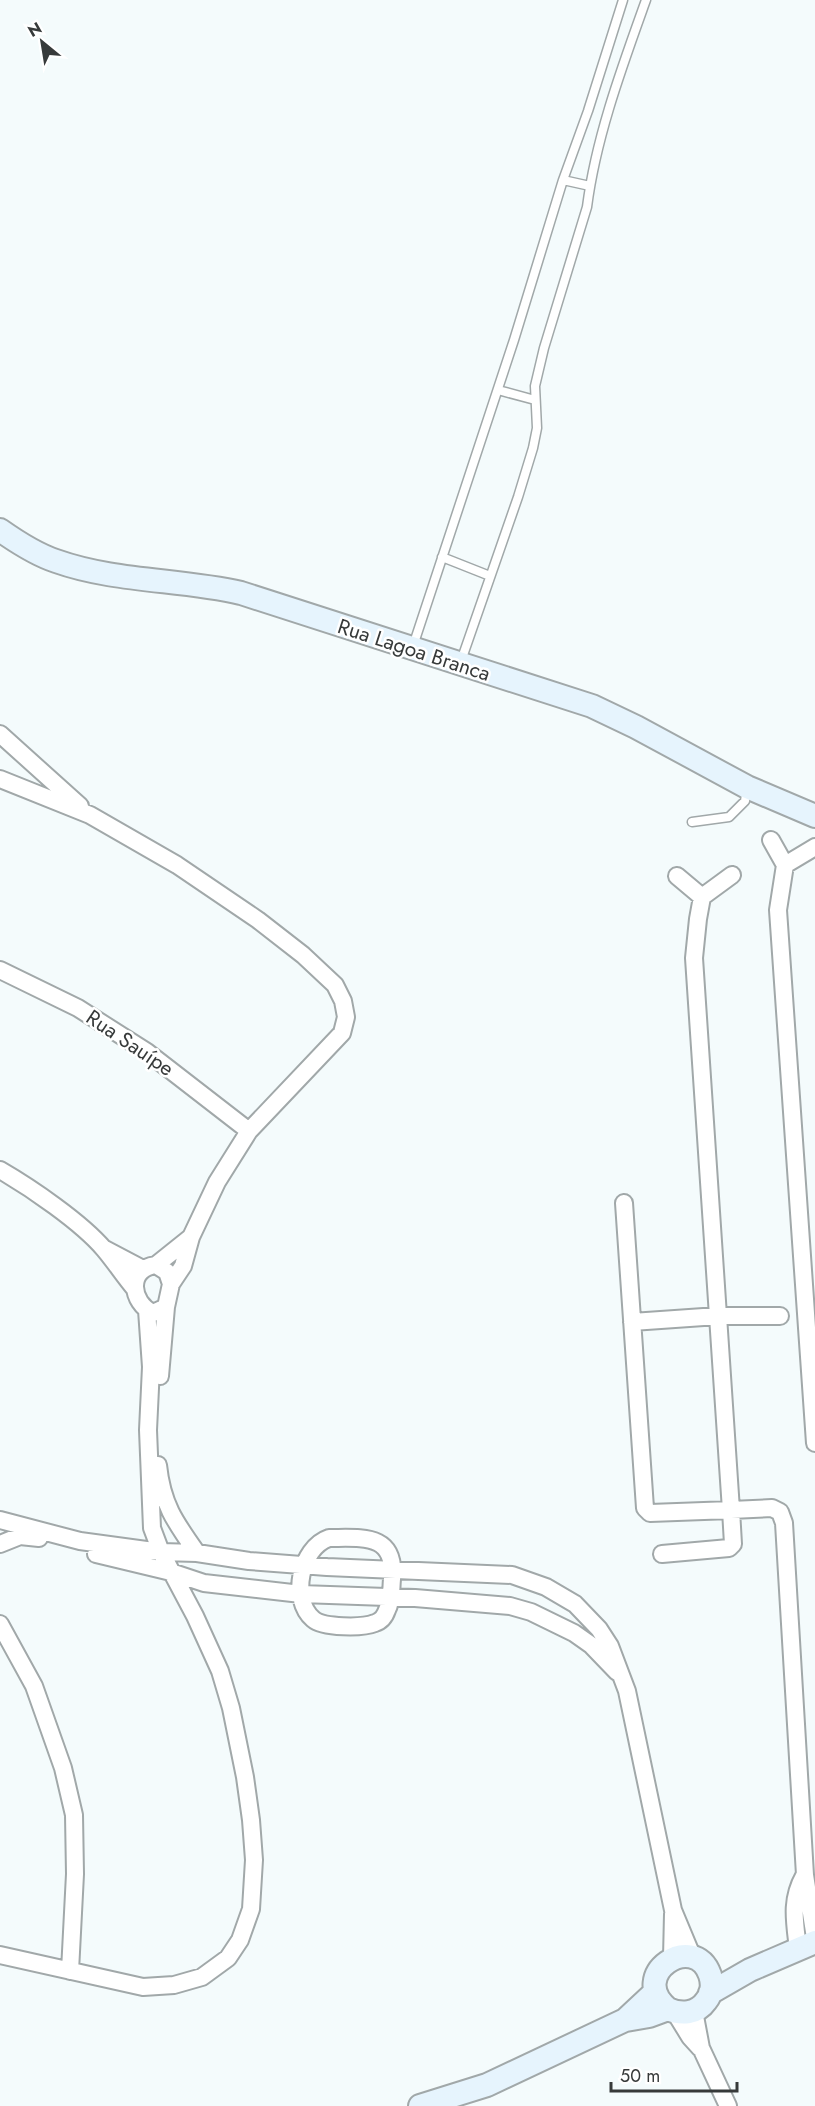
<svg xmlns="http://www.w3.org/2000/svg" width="815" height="2106" viewBox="0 0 815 2106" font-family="Jost,sans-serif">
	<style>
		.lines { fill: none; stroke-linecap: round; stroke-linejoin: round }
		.lane-casing { stroke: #a1a8a9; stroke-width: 11 }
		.street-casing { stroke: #a1a8a9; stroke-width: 20 }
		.secondary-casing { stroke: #a1a8a9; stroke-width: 26 }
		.lane { stroke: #fff; stroke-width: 8 }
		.street { stroke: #fff; stroke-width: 16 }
		.secondary { stroke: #e6f4fd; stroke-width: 22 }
		.labels { text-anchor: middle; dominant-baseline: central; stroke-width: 5; stroke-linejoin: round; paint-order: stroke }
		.street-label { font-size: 21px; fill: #373a3a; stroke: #fff }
	</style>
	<rect width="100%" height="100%" fill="#f4fbfc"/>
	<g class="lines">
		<defs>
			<path id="lane" d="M563,180L590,186
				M498,390L535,400
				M442,557L490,576
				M413,646L514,340L563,180L588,111L623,0
				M461,661L518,497L533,448L537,428L535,386L544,348L587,207C596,137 622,67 646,0
				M692,822L729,817L745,801L747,788"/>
			<path id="street" d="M0,734L80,806
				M0,779L90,815L177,865L258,920L303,955L335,985L343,1001L346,1017L342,1033L249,1131L217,1182L191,1237L183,1266L171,1284
				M771,840L785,865L778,910L815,1443
				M785,865L815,847
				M732,875L702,897L698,919L694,958L731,1510L772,1508L780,1512L784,1523L805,1875L815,1938
				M677,876L702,897
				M0,970L78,1008L147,1052L249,1131
				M0,1170C31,1188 81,1222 104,1249C115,1262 124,1276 135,1289
				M624,1203L645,1508L650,1513L731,1510L733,1544L729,1548L662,1554
				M105,1249L143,1269
				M156,1265L167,1272L171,1284L166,1307L153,1313C131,1303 126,1269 156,1265Z
				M156,1265L191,1237
				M632,1322L718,1316H780
				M160,1376L166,1307
				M158,1465C162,1504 175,1522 197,1553
				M0,1520L80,1541L161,1552L197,1553L249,1561L327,1567L512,1575L546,1587L575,1604L599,1629L610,1646L627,1691L673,1910L693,1958
				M329,1538C363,1538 396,1533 392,1579C391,1589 392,1601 387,1610C385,1616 382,1621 375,1623C363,1628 323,1628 313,1619C290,1599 300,1548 329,1538Z
				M0,1544L20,1536L39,1538
				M96,1554L171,1572L204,1583L301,1594L415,1598L510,1606L531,1612L574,1633L591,1645L617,1672
				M0,1624L34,1686L63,1768L74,1815L75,1874L70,1971
				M798,1949C795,1922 790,1901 804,1876
				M0,1955L143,1987L174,1985L202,1977L228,1958L240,1940L251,1909L254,1860L251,1820L245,1777L231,1708L220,1671L195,1616L161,1552L152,1528L148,1430L151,1367L147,1310
				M672,1958L673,1914
				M674,2011L690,2037L700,2048
				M694,2011L701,2048L728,2106"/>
			<path id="secondary" d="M0,530C17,542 35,554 56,561C115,582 180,579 241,593L592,706L636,727L747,787L815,816
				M710,1993L750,1970L815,1942
				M626,2020L649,2016L668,2009C681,2015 697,2014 706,2001C712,1994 713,1984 710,1975C694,1930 626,1975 668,2009
				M420,2106L487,2085L625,2020L655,1992"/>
		</defs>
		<use href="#lane" class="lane-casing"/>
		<use href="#street" class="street-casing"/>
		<use href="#secondary" class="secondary-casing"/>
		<use href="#lane" class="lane"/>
		<use href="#street" class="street"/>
		<use href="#secondary" class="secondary"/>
	</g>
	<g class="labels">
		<g class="street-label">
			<text transform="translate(414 650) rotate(18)">Rua Lagoa Branca</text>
			<text transform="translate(130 1043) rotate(34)">Rua Sauípe</text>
		</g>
	</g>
	<g transform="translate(42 42) rotate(330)" stroke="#ffffff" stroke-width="4.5" paint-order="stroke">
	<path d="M0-4.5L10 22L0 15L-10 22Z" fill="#373a3a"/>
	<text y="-9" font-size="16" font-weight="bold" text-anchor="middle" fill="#373a3a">N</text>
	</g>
	<path d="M611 2082v9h126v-9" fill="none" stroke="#373a3a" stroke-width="3"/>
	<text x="620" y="2082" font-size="18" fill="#373a3a" stroke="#ffffff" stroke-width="4.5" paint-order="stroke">50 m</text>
</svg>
